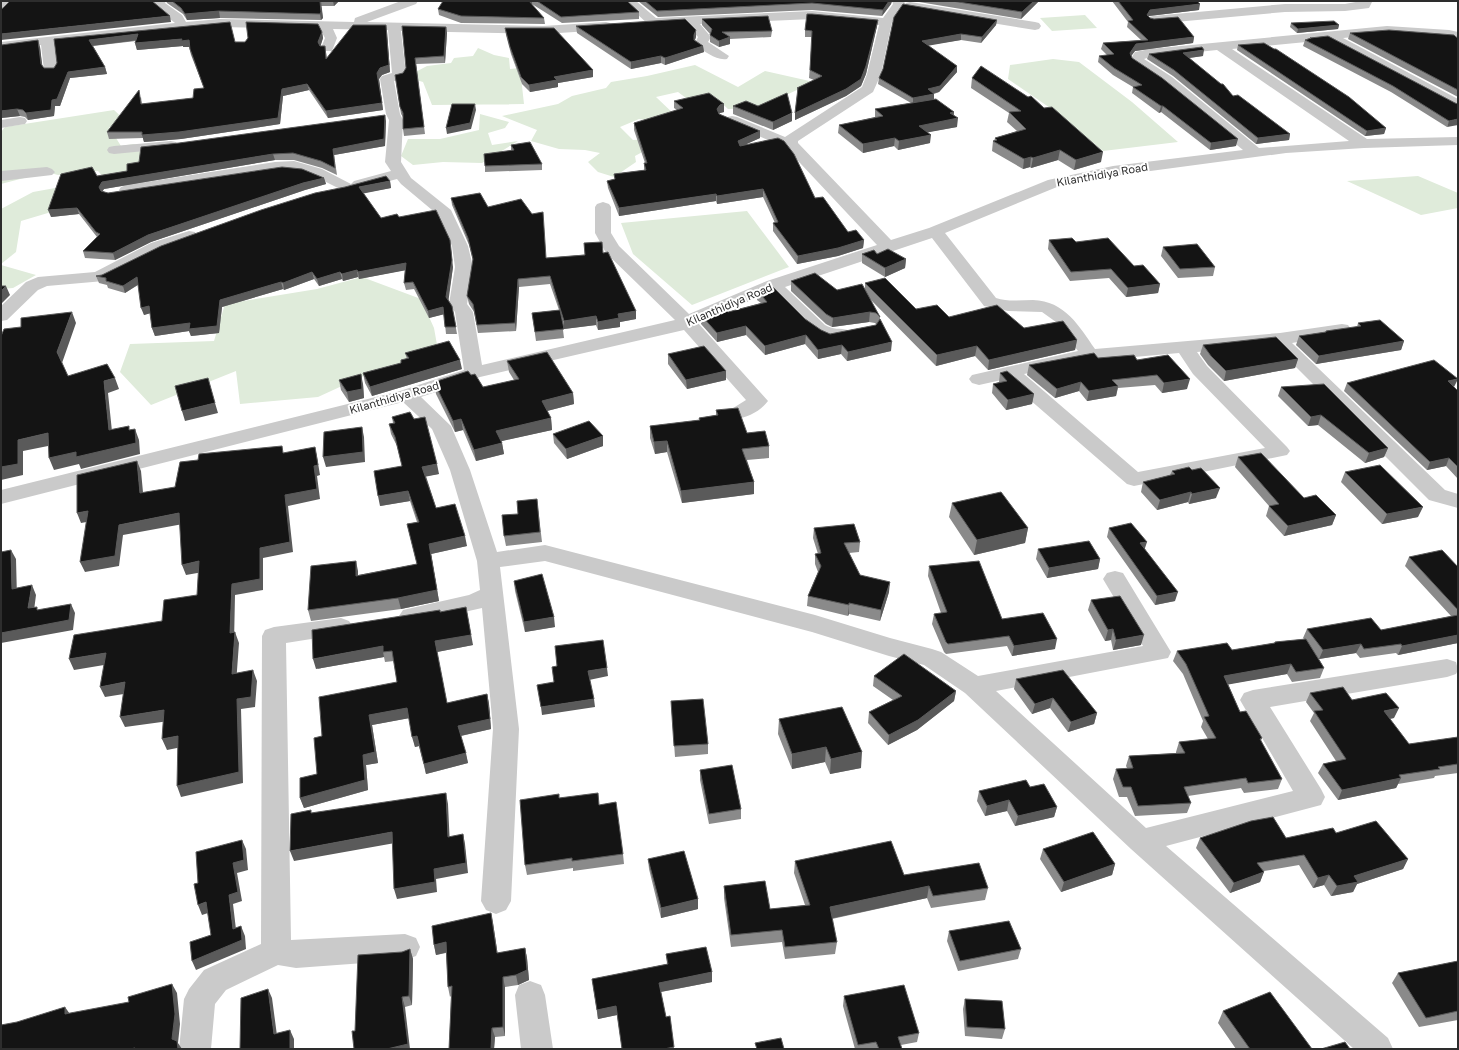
<svg xmlns="http://www.w3.org/2000/svg" width="1459" height="1050" viewBox="0 0 1459 1050" font-family="'Golos Text',sans-serif">
	<style>
		.green { fill: #dfebda }
		.lines { fill: none; stroke-linecap: round; stroke-linejoin: round }
		.minor { fill: #cacaca; fill-rule: evenodd }
		.wall { fill: #8a8a8a }
		.shaded-wall { fill: #5a5a5a }
		.building { fill: #141414; stroke: #5a5a5a }
		.labels { text-anchor: middle; dominant-baseline: central; stroke-width: 4; stroke-linejoin: round; paint-order: stroke }
		.street-label { font-size: 11px; fill: #2d2d2d; stroke: #fff }
	</style>
	<rect width="100%" height="100%" fill="#fff"/>
	<path class="green" d="M1085,15L1097,28L1052,31L1040,18Z
		M478,48L494,55L509,58L510,69L520,68L524,104L432,105L423,82L406,77L427,66L451,63L454,58L473,56Z
		M1053,59L1079,62L1132,102L1178,142L1103,151L1056,112L1008,79L1010,65Z
		M695,65L738,87L765,71L814,82L758,108L728,109L714,96L690,101L678,92L656,97L676,116L662,122L639,119L620,127L633,140L668,138L635,156L636,162L614,177L598,172L588,162L600,153L585,150L559,149L531,141L537,130L502,116L558,104L572,96L606,88L611,82L647,76Z
		M114,110L130,125L109,127L121,146L133,144L176,149L167,162L105,179L98,171L58,175L47,172L1,184V132L5,127Z
		M480,114L509,122L505,128L488,133L492,145L518,141L482,163L443,162L413,165L401,156L408,139H440L479,130Z
		M1418,176L1458,193V208L1421,215L1347,181Z
		M72,185L68,207L21,221L16,252L1,264V209L33,192Z
		M747,211L789,267L692,305L633,254L621,223Z
		M1,265L36,275L13,288L1,289Z
		M362,277L421,299L434,328L439,356L381,368L318,397L240,404L236,371L151,405L120,372L130,344L214,341L225,304L317,289Z"/>
	<g class="lines">
		<path class="minor" d="M2,1H15L5,13L1,14V3Z
			M154,1H166L165,3L182,15L186,22L220,19L354,22L355,18L401,1H418L416,4L367,22L543,26L606,22L610,23L612,26L610,29L606,30L543,34L401,31L406,75L404,78L394,81L400,114L403,120L401,162L411,178L451,210L468,246L473,267L467,304L473,312L482,365L675,320L606,253L595,233V207L597,204L603,202L609,204L611,207V233L619,246L689,314L767,281L877,245L785,147L727,123L725,120L727,117L732,116L737,117L785,137L862,87L867,74L879,25L812,19L700,24L711,37L708,42L729,56L727,59C716,61 705,51 696,46L695,43L698,37L686,24L649,25L623,1H636L656,18L812,11L883,18L893,4L892,1H904L905,4L892,22L881,74L873,92L798,141V143L891,240L929,228L1048,180L1113,166L1243,150L1162,83L1132,63L1130,60L1135,52L1150,49L1387,26L1449,30L1458,32V40L1449,38L1387,34L1343,38L1458,99V109L1453,108L1327,40L1232,49L1367,139L1458,137V145L1364,148L1286,153L1113,176L1057,187L945,233L996,298C1008,302 1021,300 1033,300C1065,301 1079,326 1095,349L1280,333L1342,324L1348,325L1351,329L1348,333L1292,343L1445,490L1458,494V508L1429,500L1274,345L1197,352L1207,366L1287,447L1290,451L1287,455L1134,486L1127,484L1006,379L979,385L972,383L969,379L972,375L1078,351L1056,322L1042,312L1008,311L984,306L932,238L785,287L825,325C833,330 840,328 848,330L851,334L848,338C841,340 832,342 824,339C808,334 783,305 771,292L698,323L768,401C760,412 743,421 730,418L727,414L730,410L746,400L684,330L480,377L421,397L451,426L470,470L497,552L545,545L815,615L890,638L932,649L941,652L978,676L1143,646L1103,579L1107,573L1115,571L1123,573L1171,652L1168,658L996,691L1146,828L1293,791L1240,700L1244,693L1253,690L1447,659L1456,662L1458,670L1456,674L1447,677L1270,707L1321,789L1325,797L1321,805L1166,846L1388,1038L1393,1049H1354L1131,849L965,693L924,665L889,656L812,632L545,561L500,567L519,729L511,901L506,910L496,914L486,910L481,901L493,729L482,608L411,624L403,622L399,616L403,610L469,595L480,590L477,561L450,470L432,429L403,402L1,504V490L400,391L464,370L455,312L449,304L455,267L452,246L438,215L401,184L397,179L359,189L354,187L352,190L346,192L312,175L294,171L275,172L127,195L121,193L119,190L121,187L127,185L275,162L294,161L322,169L351,184L354,181L391,171L385,162L389,120L386,114L380,79L382,76L392,73L388,30L333,29L337,38L332,51H322L321,48L325,38L320,29L220,27L54,44L58,70L56,73H46L44,70L41,45L1,50V42L175,23L155,7L153,4ZM1217,50L1349,141L1259,148L1172,77L1144,59L1150,57ZM1179,353L1193,374L1265,448L1138,472L1024,374L1089,361Z
			M1361,1L1372,2L1369,8L1345,11L1285,12L1153,24L1149,23L1147,20L1149,17L1153,16L1285,4H1345Z
			M910,2L1035,22L1039,23L1041,26L1039,29L1035,30L906,9L904,6L906,3Z
			M20,117L25,118L27,121L25,124L1,128V120Z
			M171,141L176,142L178,145L176,148L114,154L109,153L107,150L109,147L114,146Z
			M47,167L52,169L55,172L52,175L1,181V171Z
			M189,231L195,232L197,236L195,240L163,251L104,281L47,286L38,290L7,320L1,321V306L26,282L38,277L95,272L151,243Z
			M341,618L349,621L353,627L349,633L286,643L291,940L405,934L416,938L420,947L416,956L405,960L296,968L278,965L226,990L215,1004L211,1049H179L184,999L189,989L204,970L261,944L262,636L265,630L274,627Z
			M530,981L541,985L545,995L553,1049H521L515,995L519,985Z"/>
	</g>
	<path class="wall" d="M166,1H339L334,6H321L323,18L321,20L220,18L187,20L183,14L167,3Z
		M443,1H627L639,12V19L562,23L532,4V5L544,18L545,24L461,23L439,15L438,9Z
		M638,1H892L891,4L882,16L812,10L658,17Z
		M913,1H1039L1021,19Z
		M1112,1H1197L1199,10L1149,16H1148L1150,18L1194,37L1193,43L1135,51L1131,56L1132,58L1236,146L1210,150L1161,112L1159,113L1132,93L1133,87L1113,75L1098,62L1099,56L1107,55L1101,49L1103,43L1141,40L1127,27L1128,22Z
		M894,17L997,20L996,25L981,43L961,40L928,45L957,72L939,92L934,94V99L954,112V115L957,127L928,132L930,143L898,150L894,146L863,153L838,133L839,125L875,117V109L911,103L878,84L879,78L883,69Z
		M702,19L772,31L771,37L730,39V44L719,47L710,42V34L702,25Z
		M878,20L877,26L866,74L861,86L846,96L795,120V113L797,95V88L814,80L809,78L812,37H805V30Z
		M1291,23L1339,25L1338,29L1297,33L1290,27Z
		M402,26L446,27L447,33L445,63L416,64L425,134L404,136L403,129V117L401,114L395,75L403,73L406,68Z
		M576,26L696,37L695,40L703,46L704,52L665,65L661,63L631,69L577,33Z
		M505,28L593,70V77L558,83V87L530,92L522,84L511,54L506,35Z
		M387,31L390,72L382,75L379,79L383,110L328,118L309,90L283,96L280,124L181,139L144,142L143,138L109,139L107,132L141,97L142,104L193,98L204,88L191,55L189,47H183V46L137,50L135,43L136,41L93,46L105,67L107,74L70,78L60,106H55L54,116L28,120L25,117L20,116L1,118L40,47L42,66L44,68H54L57,63L54,39L245,42L322,32L323,38L320,46H325L327,58Z
		M1350,33L1456,37L1458,38V97L1348,39Z
		M1310,38L1455,103L1458,104L1447,127L1391,92L1303,46L1305,40L1310,39Z
		M1238,45L1274,49L1386,128L1384,134L1365,136L1237,50Z
		M1149,54L1203,56L1189,58L1233,96L1290,134L1289,140L1256,144L1173,76L1147,59Z
		M972,78L1101,162L1074,170L1058,160L1031,168L1030,167L1023,169L992,151L993,141H994L995,138L1017,131L1007,122L1009,113L971,88Z
		M674,101L724,112L720,113H719V114L760,131V138L746,144L815,198L848,232L864,240L863,248L838,256L797,264L773,231V223H775L763,197L717,204L716,201L619,216L608,188L607,181L615,179L614,174L644,170V163H645L634,130V123L677,110L674,108Z
		M733,106L792,121L773,130L733,114Z
		M386,121L385,146L334,155L337,175L322,168L294,160H275L104,189L102,191L108,193L324,178L326,184L305,190L151,242L115,260L85,258L83,251L97,237L79,214L51,217L97,176L127,171L139,162L179,143Z
		M511,145L542,164V170L485,172V166L511,151Z
		M390,181L391,188L363,193L381,218L399,217L453,267L448,299L452,306L457,334H446L444,314L429,318L414,289L406,290L404,283L405,270L359,279L358,277L343,281L342,279L319,286L314,279L284,290L283,289L222,307L219,333L191,336L189,331L155,336L152,328L150,313L144,315L138,285L125,293L108,288L107,285L99,283L96,276L102,275Z
		M451,198L488,207L546,258L603,253L636,311V319L620,322V327L598,330L596,325L564,329L562,322L564,338L536,341L532,313L559,310L550,284L519,287L516,331L478,333L474,312L469,304L467,296L473,261L469,245L452,205Z
		M1049,240L1076,242L1134,266L1160,284L1158,293L1126,297L1109,278L1070,281L1048,249Z
		M1163,247L1215,267L1213,276L1178,278L1161,256Z
		M862,254H877L906,259L905,268L885,277L862,263Z
		M791,281L837,290L865,288V283L916,309L949,317L1024,328L1077,340L1075,350L988,370L975,356L936,366L869,298L880,317V319L891,351L847,361L841,354L818,359L805,344L765,355L746,335L717,342L701,324V315L728,312L761,303L757,300L758,291L805,319L821,330L830,334L876,325V324L875,323L869,322L832,327L826,324L791,291Z
		M1358,323L1404,341L1401,350L1316,364L1296,345L1299,336L1325,332L1326,331L1357,327Z
		M1203,345L1298,359L1295,368L1224,381L1208,365L1200,354Z
		M405,353L462,369L372,396L365,383L363,373L401,363L407,359Z
		M668,354L726,371V380L687,389L668,364Z
		M1098,358L1137,360L1187,389L1162,393L1155,385L1118,388L1116,396L1087,401L1079,391L1055,398L1027,375L1029,365Z
		M507,361L573,393L574,404L547,411L551,418L552,430L501,441L502,443L504,454L476,461L463,430L455,432L436,394L434,382L471,375L483,387L514,380L509,372Z
		M1000,373L1034,394L1032,404L1006,410L992,393L993,384L999,382Z
		M339,380L363,384L364,398L349,402L341,390Z
		M1347,383L1454,387L1458,391V479L1446,466L1427,470L1344,391Z
		M1281,387L1388,448L1384,457L1365,463L1318,425L1308,426L1278,396Z
		M716,410L747,433L769,446V458L747,460L754,482V494L682,503L667,452L655,454L650,438V426L699,420V418L716,415Z
		M392,417L439,474L426,476L436,508L467,546L431,554L439,601L401,609L311,621L308,610L358,571V575L417,564L407,524L417,522L410,501L380,506L402,466L397,446L391,434L389,424L393,423Z
		M553,434L603,436V446L567,459L554,443Z
		M1238,457L1304,498L1336,515L1332,525L1284,536L1266,516L1269,506L1235,467Z
		M1192,470L1216,498L1189,504L1188,502L1157,510L1141,492L1143,482L1170,475L1172,471Z
		M1345,472L1418,517L1382,524L1341,482Z
		M537,499L542,542L506,546L504,536L518,514Z
		M952,503L1028,528L1025,543L974,555L949,517Z
		M814,528L860,542L859,552L849,553L860,575L889,592L880,621L849,614L848,616L807,606L808,596L818,572L815,564V554H818L813,538Z
		M1109,528L1145,549L1175,601L1155,605L1107,537Z
		M1038,549L1100,559L1098,569L1047,578L1036,559Z
		M1409,557L1458,567V643L1398,655L1396,653L1360,658L1356,653L1319,659L1324,668L1320,678L1292,682L1287,674L1228,684L1240,712L1262,738L1261,741L1282,779L1278,789L1244,793L1241,788L1188,796L1191,803L1187,813L1135,816L1127,797H1119L1113,779L1116,769L1127,768L1126,766L1129,756L1176,753V752L1179,742L1208,739L1201,727L1203,721L1183,674L1173,661L1177,651L1232,650L1274,643L1275,642L1304,639L1303,638L1307,629L1381,630L1451,616L1405,566Z
		M929,566L1002,619L1055,649L1012,656L1007,646L946,654L944,652L932,624L934,614L941,613L928,576Z
		M514,581L555,627L525,632L515,591Z
		M1091,600L1141,645L1113,650L1111,640L1105,641L1088,610Z
		M440,612L473,645L437,652L447,703L487,694L489,704L491,729L461,736L468,763L426,774L419,746L415,747L409,718L372,725L378,763L366,765L368,790L304,808L300,798L317,774L322,736L397,682L394,661L385,662L384,657L316,669Z
		M874,676L956,691L954,701L917,730L888,745L868,723L869,712L893,700L873,686Z
		M1016,679L1097,713L1094,724L1068,732L1050,708L1032,714L1014,689Z
		M1310,693L1352,700L1394,718L1389,719L1409,744L1458,737V773L1435,776L1434,778L1398,784L1396,788L1338,800L1318,773L1323,764L1336,761L1310,721L1314,713L1306,702Z
		M671,701L708,744V754L675,757Z
		M779,719L861,768L830,774L825,762L792,769L778,734Z
		M700,770L741,809V819L709,824L700,780Z
		M1030,787L1057,807L1054,817L1015,826L1007,811L985,816L977,801L979,791Z
		M559,798L623,854L624,864L573,871V868L527,875L525,865Z
		M1336,833L1408,859L1403,869L1357,884L1353,892L1331,896L1324,885L1313,888L1299,865L1264,871L1260,882L1230,893L1196,848L1200,838H1286Z
		M1043,849L1115,864L1112,875L1061,892L1040,859Z
		M648,859L698,899V909L661,918L649,869Z
		M795,861L904,875L988,888L985,900L931,908L927,898L832,919L837,942L835,954L785,959L782,942L731,947L724,898V886L770,909L805,905L794,873Z
		M491,913L497,953L525,948L527,958L529,980L518,985L505,987V1036L495,1037L494,1049H449L451,996L450,997L448,987L446,953L436,955L434,945Z
		M949,931L1021,949L1018,959L958,971L947,941Z
		M410,949L413,959L412,1005L405,1007L355,1031L402,952Z
		M666,954L712,972V982L661,992L666,1017L670,1016L674,1049H622L617,1015L598,1019L592,979L667,964Z
		M1458,961V1020L1419,1027L1392,983L1398,973Z
		M844,996L919,1033L917,1042L901,1045L902,1049H855L843,1006Z
		M965,999L1005,1029L1002,1039L965,1036L963,1009Z
		M1223,1011L1312,1049H1236L1218,1023Z"/>
	<path class="shaded-wall" d="M321,1L323,18L321,20L320,14Z
		M333,1H339L334,6Z
		M529,1H532V4L529,8Z
		M889,1H892L891,4L882,16L883,10Z
		M1034,1H1039L1021,19L1022,12Z
		M1200,4L1199,10L1149,16L1146,21L1147,15L1150,10Z
		M219,11L220,18L187,20L185,14Z
		M170,16L171,22L1,40V34Z
		M878,20L877,26L866,74L861,86L846,96L795,120V113Z
		M997,20L996,25L981,43L982,37Z
		M386,25L390,72L382,75L379,79L383,110L328,118L326,111L377,73Z
		M1339,25L1338,29L1297,33L1298,29Z
		M446,27L447,33L445,63L444,56Z
		M696,30V37L694,42V35Z
		M322,32L323,38L320,48L318,42Z
		M138,34L139,40L91,46L89,40Z
		M961,34V40L921,47L922,41Z
		M730,37V44L719,47V41Z
		M1194,37L1193,43L1135,51L1129,59L1130,53L1136,44Z
		M182,39L189,40L190,47H183V46L137,50L135,43Z
		M38,40L40,47L43,71L41,64Z
		M703,46L704,52L665,65V58Z
		M1204,50L1203,56L1182,59L1183,53Z
		M661,56V63L631,69V62Z
		M957,66V72L939,92L927,95L928,89Z
		M105,67L107,74L70,78L60,106H55L54,116L28,120L26,113L52,100L68,72Z
		M593,70V77L558,83V87L530,92L529,85L554,77Z
		M307,84L309,90L283,96L280,124L181,139L144,142L142,135L282,89Z
		M934,94V100L913,104V98Z
		M475,104L476,110L471,129L447,134L446,128Z
		M724,104V112L720,113L717,116V109L720,105Z
		M1161,106H1163L1161,112L1159,113Z
		M17,109L20,116L1,118V111Z
		M954,112L953,119L958,118L957,127L919,134V126L950,113Z
		M792,113V121L773,130V122Z
		M385,115L386,121L385,146L334,155L337,175L333,149Z
		M1458,119V125L1447,127L1449,121Z
		M1386,128L1384,134L1365,136L1367,131Z
		M760,131V138L738,148V141Z
		M1290,134L1289,140L1256,144L1258,138Z
		M931,135L930,143L898,150L899,141Z
		M895,138L894,146L863,153V144Z
		M1238,139L1236,146L1210,150L1211,143Z
		M1060,150L1058,160L1031,168L1033,158Z
		M1103,152L1101,162L1074,170L1076,160Z
		M273,154L275,160L104,189L101,194L99,187L102,182Z
		M1031,157L1030,167L1023,169L1024,159Z
		M324,178L326,184L305,190L151,242L115,260L113,253L148,235L303,183Z
		M390,181L391,188L361,194L359,187Z
		M763,189V197L717,204V196Z
		M716,194V201L619,216V208Z
		M77,208L79,214L51,217L48,210Z
		M450,240L453,267L448,304L446,297Z
		M864,240L863,248L838,256L797,264L798,256Z
		M906,259L905,268L885,277V268Z
		M406,263L407,270L359,279L358,272Z
		M357,270L358,277L343,281L342,274Z
		M312,272L314,279L284,290L283,283Z
		M340,272L342,279L319,286L317,279Z
		M137,277L139,284L125,293L123,286Z
		M518,279L519,287L516,331L515,323Z
		M281,282L283,289L222,307L219,333L191,336L189,331L155,336L152,328L220,300Z
		M1160,284L1158,293L1126,297L1128,288Z
		M6,286L10,295L1,304V291Z
		M149,306L151,313L144,315L141,308Z
		M443,307L445,314L429,318L428,311Z
		M636,311V319L620,322V327L598,330V322L618,314Z
		M72,312L76,323L62,363L57,352Z
		M870,312L869,322L832,327L833,318Z
		M596,316V325L564,329V321Z
		M746,326V335L717,342V333Z
		M806,335L805,344L765,355V346Z
		M1077,340L1075,350L988,370L989,360Z
		M1404,341L1401,350L1316,364L1319,356Z
		M892,342L891,351L847,361L848,352Z
		M842,345L841,354L818,359V350Z
		M977,346L975,356L936,366L937,355Z
		M1298,359L1295,368L1224,381L1226,371Z
		M460,360L462,369L372,396L370,387Z
		M726,371V380L687,389L686,380Z
		M361,374L363,384L364,398L349,402L347,392Z
		M115,378L119,389L108,393L113,441L109,430L104,381Z
		M1190,379L1187,389L1162,393L1164,383Z
		M1458,379L1454,387L1448,381Z
		M1081,382L1079,391L1055,398L1057,389Z
		M1118,386L1116,396L1087,401L1089,391Z
		M573,393L574,404L543,412L542,401Z
		M1034,394L1032,404L1006,410L1008,400Z
		M215,403L218,413L185,421L182,411Z
		M1321,415L1318,425L1308,426L1311,417Z
		M551,418L552,430L498,442L496,431Z
		M461,419L463,430L455,432L453,421Z
		M362,427L364,437L365,462L326,467L323,457Z
		M135,429L139,440L140,454L81,469L79,464L54,470L49,458Z
		M48,433L53,445L23,451V475L1,480V467L18,440Z
		M603,436V446L567,459L566,449Z
		M667,441V452L655,454L654,442Z
		M502,443L504,454L476,461L474,450Z
		M315,447L317,457L320,475L317,476L320,499L288,506L293,552L263,558V590L235,595L234,643L230,633L232,584L260,548L285,495L314,466Z
		M1388,448L1384,457L1365,463L1369,453Z
		M1449,458L1446,466L1427,470L1430,462Z
		M137,461L141,471L144,503L140,493Z
		M437,464L439,474L424,477L422,467Z
		M754,482V494L682,503L681,491Z
		M1220,488L1216,498L1189,504L1192,494Z
		M408,491L410,501L380,506L378,496Z
		M1191,492L1188,502L1157,510L1160,500Z
		M1423,507L1418,517L1382,524L1387,514Z
		M88,511L92,521L81,523L77,513Z
		M179,513L183,524L123,535L119,566L85,572L80,562L119,525Z
		M1336,515L1332,525L1284,536L1288,526Z
		M1028,528L1025,543L974,555L977,540Z
		M465,536L467,546L431,554L439,601L401,609L398,598L429,544Z
		M1147,542L1144,551L1140,543Z
		M11,550L16,559L17,598L12,589Z
		M1100,559L1098,569L1047,578L1049,568Z
		M199,561L203,572L186,575L182,565Z
		M356,561L358,571V586L356,576Z
		M890,582L889,592L880,621L881,610Z
		M32,585L36,595L33,618L28,608Z
		M1178,592L1175,601L1155,605L1157,596Z
		M849,603V614L848,616L849,605Z
		M71,604L75,613L73,630L1,643V633Z
		M466,607L473,645L437,652L435,641Z
		M554,617L555,627L525,632L524,622Z
		M1113,629L1111,640L1105,641L1108,630Z
		M235,632L239,643L236,684L232,674Z
		M1144,635L1141,645L1113,650L1116,640Z
		M1458,635V643L1398,655L1402,646Z
		M1057,639L1055,649L1012,656L1014,646Z
		M1361,644L1356,653L1319,659L1323,650Z
		M383,646V652L384,657L316,669L313,659Z
		M106,653L110,664L74,670L69,659Z
		M1291,664L1287,674L1220,686L1224,676Z
		M607,668L608,676L589,680L588,671Z
		M253,670L257,681L255,707L241,709L243,783L181,797L177,786L237,699Z
		M125,682L130,693L105,697L100,687Z
		M956,691L954,701L917,730L888,745L889,735Z
		M487,694L489,704L491,729L460,736L458,726Z
		M1053,698L1050,708L1032,714L1035,704Z
		M594,699L595,707L542,715L541,707Z
		M407,708L410,718L372,725L378,763L366,765L368,790L304,808L300,798L363,755L369,715Z
		M1399,708L1394,718L1379,721L1384,711Z
		M164,710L169,721L125,727L120,717Z
		M1097,713L1094,724L1068,732L1071,722Z
		M178,736L182,747L167,750L162,739Z
		M417,736L419,746L415,747L412,737Z
		M826,747L825,762L792,769V754Z
		M862,752L861,768L830,774L831,759Z
		M466,753L468,763L426,774L424,764Z
		M1401,778L1396,788L1338,800L1342,790Z
		M446,793L448,804L450,847L448,837Z
		M1009,800L1007,811L985,816L987,806Z
		M1057,807L1054,817L1015,826L1018,816Z
		M392,832L395,843L294,861L290,851Z
		M463,834L465,844L468,873L436,879L437,892L397,899L394,889L434,869Z
		M242,840L246,849L248,870L237,873L242,901L233,904L237,938L233,929L229,895L233,863Z
		M1408,859L1403,869L1357,884L1353,892L1331,896L1337,886L1354,876Z
		M1115,864L1112,875L1061,892L1064,882Z
		M1264,872L1260,882L1230,893L1234,883Z
		M1329,875L1324,885L1313,888L1318,878Z
		M929,886L927,898L829,919L830,907Z
		M698,899V909L661,918V908Z
		M206,902L211,912L202,915L198,905Z
		M491,913L493,923L499,963L497,953Z
		M241,926L245,936L246,949L196,970L192,961Z
		M446,942L448,952L436,955L434,945Z
		M525,948L527,958L529,980L518,985L516,975Z
		M410,949L413,959L412,1005L409,996Z
		M712,972V982L660,992L659,983Z
		M503,977L505,987V1036L503,1027Z
		M172,984L177,993L180,1024L178,1043L182,1049H178L172,1039Z
		M268,989L272,998L278,1043L274,1034Z
		M402,997L405,1007L410,1049H387Z
		M616,1006L617,1015L598,1019L597,1010Z
		M65,1007L72,1017L65,1014Z
		M492,1028L495,1037L494,1049H491Z
		M290,1030L294,1039V1049H290Z"/>
	<path class="building" d="M10,1H152L170,16L1,34V9L3,8Z
		M172,1H320L321,12L320,14L219,11L185,14L181,8Z
		M443,1H529L544,18L461,16L438,9Z
		M537,1H627L639,12L561,17Z
		M645,1H889L883,10L812,3L657,11Z
		M952,1H1034L1022,12Z
		M1118,1H1197L1200,4L1150,10L1147,15L1150,18L1154,19L1178,17L1194,37L1136,44L1130,53L1132,58L1162,78L1238,139L1211,143L1163,106H1161L1133,87L1142,85L1114,68L1099,56L1114,54L1103,43L1148,40L1128,21L1133,20Z
		M903,4L997,20L982,37L961,34L922,41L957,66L940,86L928,89L934,94L913,98L879,78L883,69L894,17Z
		M807,14H812L878,20L866,66L861,79L846,89L795,113L798,88H797L822,76L810,70L812,31L805,30Z
		M768,16L772,31L722,32L730,37L719,41L710,35L712,29L702,19Z
		M685,19L696,30L694,35V40L703,46L665,58L661,56L631,62L576,26Z
		M1334,21L1339,25L1298,29L1291,23Z
		M230,22L235,42H245L248,38L246,22L318,24L322,32L318,42L320,46H325L326,59L353,25H386L389,65L380,68L377,73L382,103L326,111L307,84L282,89L278,118L179,132L142,135V132H107L139,90L141,104L193,98L194,89L204,88L190,49L189,40L181,41L182,39L135,43L138,34L89,40L105,67L68,72L57,99L52,100L51,110L26,113L23,110L17,109L1,111V45L38,40L41,64L44,68H54L57,63L54,39Z
		M402,26L446,27L444,56L415,58L424,127L403,129V113L400,107L395,75L403,73L406,68Z
		M505,28H554L593,70L554,77L557,80L529,85L521,77L510,47Z
		M1389,30L1454,35L1456,37L1458,38V90L1350,33Z
		M1328,36L1455,103L1458,104V119L1449,121L1393,86L1305,40L1311,38H1310Z
		M1264,43L1274,49H1276L1349,97L1386,128L1367,131L1238,45Z
		M1202,47L1204,50L1183,53L1221,84H1223L1233,96L1238,95L1290,134L1258,138L1174,70L1149,54Z
		M981,66L1028,97L1031,96L1044,108L1052,107L1103,152L1076,160L1060,150L1033,158L1031,157L1024,159L993,141L997,140L995,138L1026,129L1009,112L1021,111L972,78Z
		M709,93L724,104L720,105L717,109L719,114L760,131L738,141L740,146L778,138L784,141L794,154L815,198L823,197L848,232L856,230L864,240L838,248L798,256L773,223L778,222L763,189L717,196L716,194L619,208L607,181L615,179L614,174L646,170L644,163H647L634,123L683,108L674,101Z
		M787,93L792,113L773,122L733,106L746,101L758,106Z
		M936,99L954,112L950,113L958,118L919,126L931,135L899,141L895,138L863,144L839,125L883,116L875,109Z
		M452,104H475L470,123L446,128Z
		M385,115L384,139L333,149L335,168L321,161L293,153L273,154L102,182L99,187L101,191L108,193L282,167L302,169L324,178L303,183L148,235L113,253L83,251L100,234L96,232L77,208L48,210L61,174L92,167L97,176L127,171V164L139,162L141,147L179,143Z
		M530,142L542,164L485,166L484,154L514,150L511,145Z
		M386,176L390,181L359,187L381,218L397,214L399,217L436,210L450,240L452,260L446,297L452,306L456,327H445L443,307L428,311L413,282L404,283L406,263L358,272L357,270L342,274L340,272L317,279L312,272L283,283L281,282L220,300L217,326L189,329L190,323L152,328L149,306L141,308L137,277L123,286L106,281V278L96,276L102,275L161,246L261,210L315,193L345,187Z
		M480,193L488,207L521,199L532,214L543,212L546,258L585,255L584,243L602,242L603,253L608,252L636,311L618,314L619,318L598,322L596,316L564,321L550,276L518,279L515,323L477,325L473,304L467,296L473,259L468,238L451,198Z
		M1072,238L1076,242L1108,238L1134,266L1143,265L1160,284L1128,288L1111,269L1071,272L1049,240Z
		M1197,244L1215,267L1180,269L1163,247Z
		M888,249L906,259L885,268L862,254L874,250L877,254Z
		M815,273L837,290L862,284L880,317L876,313L870,312L833,318L826,314L791,281Z
		M885,278L916,309L937,305L949,317L997,305L1024,328L1063,321L1077,340L989,360L977,346L937,355L865,283Z
		M1,286H6L1,291Z
		M773,287L805,319L821,330L830,334L876,325L880,319L892,342L848,352L842,345L818,350L806,335L765,346L746,326L717,333L701,315L726,310L728,312L767,302L758,291Z
		M560,310L564,329L535,332L532,313Z
		M72,312L57,352L68,376L107,364L115,378L104,381L109,430L129,426V430L135,429L136,443L76,457V452L49,458L48,433L18,440V464L1,467V336L4,329L21,327V318Z
		M1380,320L1404,341L1319,356L1299,336L1326,332V331L1361,326L1358,323Z
		M1276,337L1298,359L1226,371L1211,356L1203,345Z
		M449,341L460,360L370,387L363,373L401,363V360L409,358L405,353Z
		M704,346L726,371L686,380L668,354Z
		M547,352L573,393L542,401L551,418L496,431L502,443L474,450L461,419L453,421L434,382L468,371L471,375L475,374L483,387L519,379L507,361Z
		M1094,353L1098,358L1134,355L1137,360L1168,355L1190,379L1164,383L1157,375L1112,380L1118,386L1089,391L1081,382L1057,389L1029,365Z
		M1434,360L1458,379L1448,381L1458,391V467L1449,458L1430,462L1347,383Z
		M1007,371L1034,394L1008,400L993,384L1007,381L1000,373Z
		M361,374L362,389L347,392L339,380Z
		M208,378L215,403L182,411L175,386Z
		M1324,384L1388,448L1369,453L1321,415L1311,417L1281,387Z
		M738,408L747,433L765,431L769,446L742,449L754,482L681,491L667,441L654,442L650,426L700,420L699,418L718,415L716,410Z
		M410,412L414,419L425,417L437,464L422,467L436,508L455,504L465,536L429,544L437,590L398,598L308,610L311,566L356,561V576L417,564L407,524L419,522L408,491L378,496L374,471L402,466L395,437L389,424L395,423L392,417Z
		M589,421L603,436L566,449L553,434Z
		M362,427L363,452L323,457L324,432Z
		M282,446L283,453L315,447L318,465L314,466L317,489L285,495L290,542L260,548V579L232,584L230,633L235,632L232,674L253,670L251,697L237,699L239,772L177,786L178,736L162,739L164,710L120,717L125,682L100,687L106,653L69,659L74,635L162,621L164,600L197,595L199,561L182,565L179,513L119,525L115,556L80,562L88,511L77,513V475L137,461L140,493L175,487L180,462L198,460L199,454Z
		M1261,453L1304,498L1316,495L1336,515L1288,526L1269,506L1279,504L1238,457Z
		M1380,465L1423,507L1387,514L1345,472Z
		M1189,467L1192,470L1201,468L1220,488L1192,494L1191,492L1160,500L1143,482L1175,474L1172,471Z
		M1001,492L1028,528L977,540L952,503Z
		M537,499L540,532L504,536L502,515L518,514L517,501Z
		M1131,523L1147,542L1140,543L1178,592L1157,596L1109,528Z
		M854,524L860,542L844,543L860,575L890,582L881,610L849,603V605L808,596L821,566L815,554L821,553L814,528Z
		M1089,541L1100,559L1049,568L1038,549Z
		M11,550L12,589L32,585L28,608L37,607V610L71,604L69,620L1,633V552Z
		M1442,550L1458,567V610L1409,557Z
		M979,561L1002,619L1043,613L1057,639L1014,646L1009,636L948,644L946,642L934,614L947,612L929,566Z
		M542,574L554,617L524,622L514,581Z
		M1120,596L1144,635L1116,640L1113,629L1108,630L1091,600Z
		M466,607L471,635L435,641L447,703L487,694L490,719L458,726L466,753L424,764L417,736L412,737L407,708L369,715L375,752L363,755L365,780L300,798V778L317,774L314,738L322,736L319,697L397,682L392,651L383,652V646L313,659L312,630L440,610V612Z
		M1458,615V635L1402,646L1401,644L1364,649L1361,644L1323,650L1307,629L1371,618L1381,630Z
		M1306,639L1324,668L1296,672L1291,664L1224,676L1240,712L1246,711L1262,738L1260,739L1282,779L1248,783L1246,778L1184,787L1191,803L1138,806L1131,787H1123L1116,769L1133,768L1129,756L1185,753L1179,742L1216,738L1204,717L1209,716L1186,664L1177,651L1227,643L1232,650L1275,643V642Z
		M603,640L607,668L588,671L594,699L541,707L537,685L554,682L552,667L557,666L555,646Z
		M904,654L956,691L918,720L889,735L869,712L902,696L874,676Z
		M1063,670L1097,713L1071,722L1053,698L1035,704L1016,679Z
		M1343,687L1352,700L1386,693L1399,708L1384,711L1409,744L1458,737V764L1438,767L1440,769L1399,775L1401,778L1342,790L1323,764L1346,759L1314,711L1323,710L1310,693Z
		M703,699L708,744L674,746L671,701Z
		M842,707L862,752L831,759L826,747L792,754L779,719Z
		M732,765L741,809L709,814L700,770Z
		M1026,780L1030,787L1044,784L1057,807L1018,816L1009,800L987,806L979,791Z
		M446,793L448,837L463,834L466,863L434,869L435,882L394,889L392,832L290,851L291,814L311,810V813Z
		M598,793L599,805L616,802L623,854L572,861V858L525,865L520,800L559,794V798Z
		M1273,817L1286,838L1333,828L1336,833L1376,821L1408,859L1354,876L1358,882L1337,886L1329,875L1318,878L1304,855L1257,863L1264,872L1234,883L1200,838L1251,821Z
		M1093,832L1115,864L1064,882L1043,849Z
		M242,840L244,860L233,863L238,892L229,895L233,929L241,926L242,940L192,961L190,942L211,935L206,902L198,905L194,884L198,883L196,852Z
		M891,841L904,875L979,863L988,888L933,896L929,886L830,907L837,942L785,947L782,930L731,935L724,886L765,881L770,909L810,905L795,861Z
		M684,851L698,899L661,908L648,859Z
		M491,913L497,953L525,948L527,970L516,975L503,977V1027L492,1028L491,1049H449L452,986L448,987L446,942L434,945L432,926Z
		M1009,921L1021,949L960,961L949,931Z
		M706,947L712,972L659,983L666,1017L670,1016L674,1047L664,1049H622L616,1006L597,1010L592,979L668,964L666,954Z
		M410,949L409,996L402,997L408,1044L387,1049H354L352,1031H355L358,955L402,952Z
		M1458,961V1011L1426,1018L1398,973Z
		M172,984L175,1014L172,1039L177,1041L178,1049H135V1048L130,1049H1V1025L17,1022L65,1007V1014L129,1002L128,997Z
		M904,985L919,1033L898,1037L902,1049H879L876,1042L858,1045L844,996Z
		M268,989L274,1034L290,1030V1049H240L241,998Z
		M1270,992L1312,1049H1250L1223,1011Z
		M965,999L1002,1001L1005,1029L967,1027Z
		M781,1038L784,1049H757L755,1043Z
		M1345,1042L1350,1049H1321Z"/>
	<g class="labels">
		<g class="street-label">
			<text transform="translate(1102 174) rotate(-10)">Kilanthidiya Road</text>
			<text transform="translate(729 304) rotate(-23)">Kilanthidiya Road</text>
			<text transform="translate(394 397) rotate(-16)">Kilanthidiya Road</text>
		</g>
	</g>
	<rect width="1459" height="1050" fill="none" stroke="#2d2d2d" stroke-width="4"/>
</svg>
